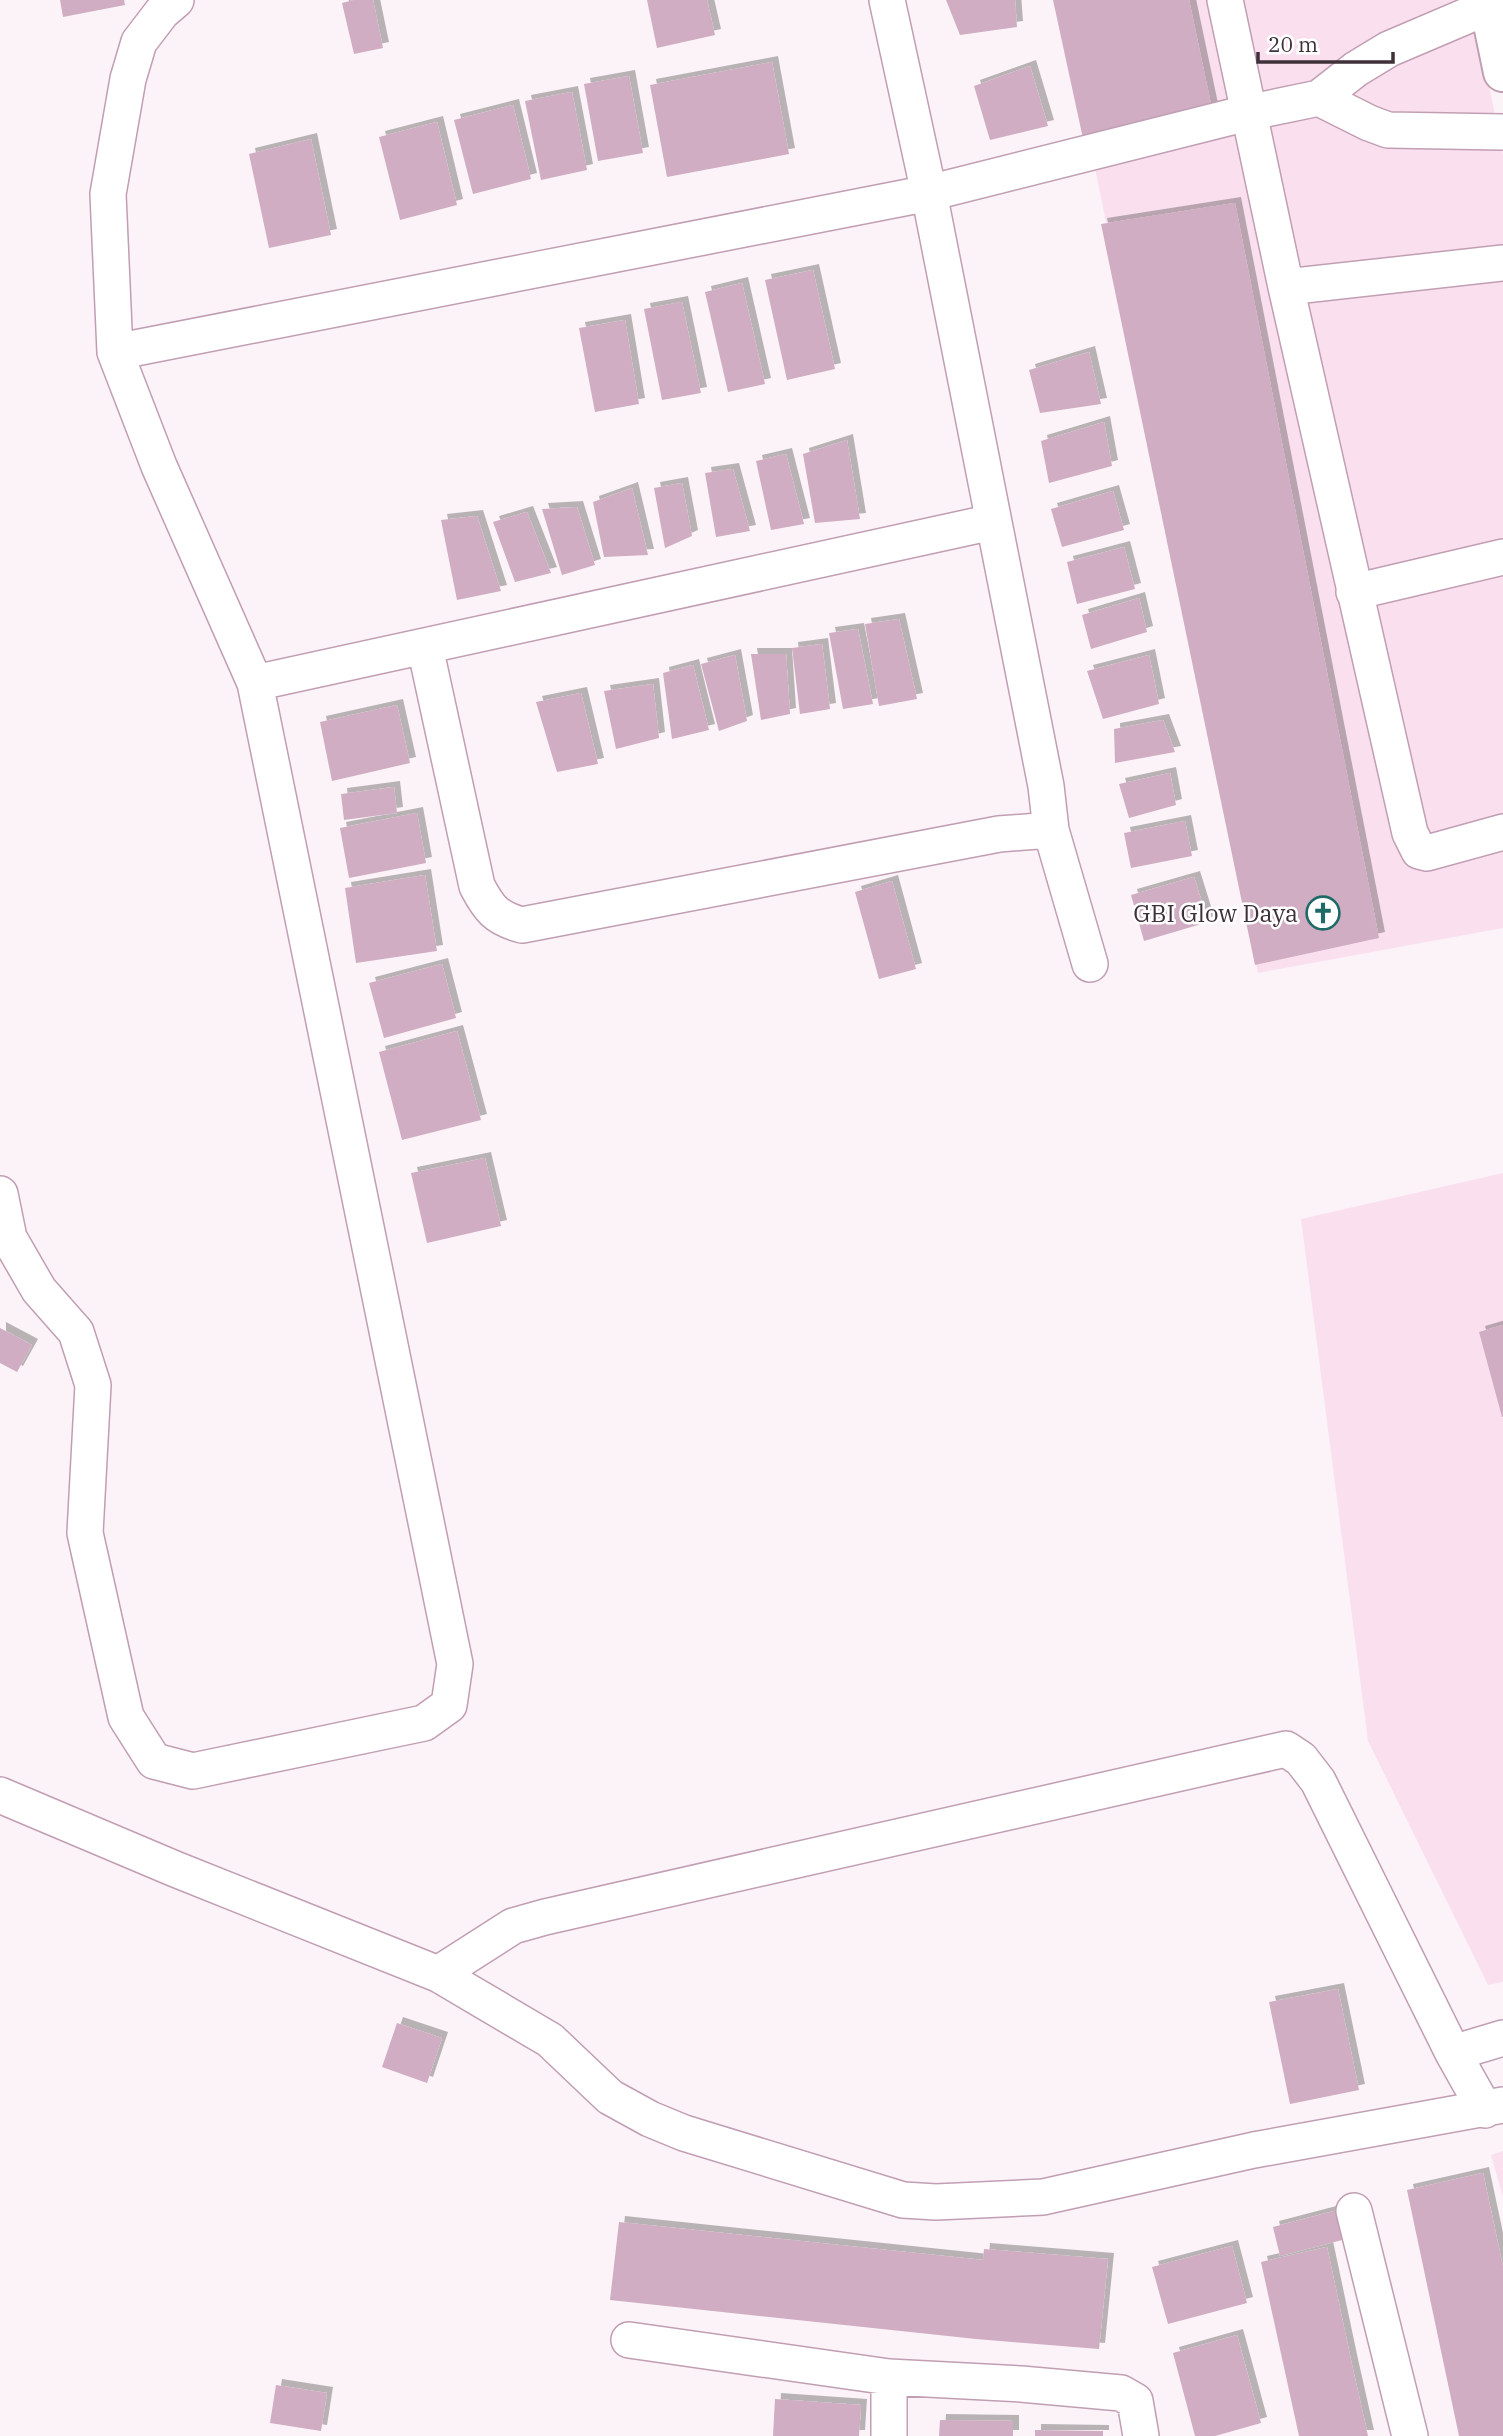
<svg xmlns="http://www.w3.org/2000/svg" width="1503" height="2436" viewBox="0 0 1503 2436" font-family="'IBM Plex Serif',serif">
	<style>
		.built { fill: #fae0ef }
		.building { fill: #d0adc2; filter: url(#shadow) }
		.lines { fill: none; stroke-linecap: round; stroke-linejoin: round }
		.minor-casing { stroke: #c19eb3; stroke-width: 38 }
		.trunk-casing { stroke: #c19eb3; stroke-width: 42 }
		.minor { stroke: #fff; stroke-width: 35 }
		.trunk { stroke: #fff; stroke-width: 38 }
		.labels { text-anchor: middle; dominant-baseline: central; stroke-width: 5; stroke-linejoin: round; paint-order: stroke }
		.poi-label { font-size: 24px; fill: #3f3139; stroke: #fff; text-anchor: end }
	</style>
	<defs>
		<filter id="shadow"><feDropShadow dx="6" dy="-6" stdDeviation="0" flood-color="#0004"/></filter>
	</defs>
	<rect width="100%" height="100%" fill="#fbf3f7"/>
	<path class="built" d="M1061,0H1472L1503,155V928L1258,973Z
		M1503,1173V1982L1488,1985L1368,1741L1301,1219Z
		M1503,2151V2197L1491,2155Z"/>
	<path class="building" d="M60,0H124L125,5L63,17Z
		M354,0H373L383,48L354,54L342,3Z
		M647,0H707L715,35L657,48Z
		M946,0H1015L1017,27L960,35Z
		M1053,0H1189L1213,114L1084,143Z
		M772,62L789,154L667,177L650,85Z
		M1030,66L1048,126L990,140L974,86Z
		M629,76L643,153L598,161L584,84Z
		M572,92L587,170L541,180L525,101Z
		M513,105L531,179L473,194L454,120Z
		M437,122L457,205L400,220L379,137Z
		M311,139L331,235L269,248L249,154Z
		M1235,203L1379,938L1255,965L1101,224Z
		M813,270L835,369L787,380L765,280Z
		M742,283L765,384L728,392L705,292Z
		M682,302L701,393L662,400L644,309Z
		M625,320L639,404L595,412L579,328Z
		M1089,352L1101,404L1040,413L1029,370Z
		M1104,422L1112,466L1049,483L1041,441Z
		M847,440L860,519L815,523L803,454Z
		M786,454L804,524L771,530L756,461Z
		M733,469L750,531L716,537L705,473Z
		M682,483L692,536L665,548L654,488Z
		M632,488L648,555L604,557L593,502Z
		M1113,491L1124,530L1062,547L1051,509Z
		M577,507L595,565L562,575L542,509Z
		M527,512L551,573L515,582L493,522Z
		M477,516L501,591L457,600L441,520Z
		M1124,547L1135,589L1077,604L1067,562Z
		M1139,598L1147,632L1091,649L1082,615Z
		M899,619L917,699L879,706L865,624Z
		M858,629L873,704L843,709L829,633Z
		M822,644L830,709L800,714L792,648Z
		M751,654H786L790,714L761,720Z
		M735,655L747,721L719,731L701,664Z
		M1149,655L1159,704L1103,719L1087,671Z
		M693,665L709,730L672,739L663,673Z
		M653,684L659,738L616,749L604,691Z
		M581,693L598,764L557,772L536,702Z
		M397,705L410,763L332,781L320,722Z
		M1163,720L1175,752L1115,763L1114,729Z
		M1170,773L1176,805L1129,818L1119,784Z
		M394,787L397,813L344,820L341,794Z
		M417,813L426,863L349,878L340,828Z
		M1185,821L1192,856L1131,868L1124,833Z
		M425,875L437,951L356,963L345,888Z
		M1194,877L1208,922L1144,941L1131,895Z
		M892,881L916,969L879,979L855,892Z
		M442,964L456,1018L384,1038L369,983Z
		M457,1031L481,1120L402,1140L379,1052Z
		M485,1158L501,1226L427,1243L411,1173Z
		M1503,1325V1417H1502L1479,1332Z
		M0,1328L32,1345L17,1372L0,1363Z
		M1338,1989L1359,2090L1290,2104L1269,2002Z
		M397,2023L442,2038L427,2083L382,2067Z
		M1483,2173L1503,2267V2436H1459L1407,2190Z
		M1338,2210L1346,2239L1280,2256L1273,2227Z
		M619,2222L983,2260L984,2249L1108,2259L1099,2349L976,2339L610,2300Z
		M1232,2246L1247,2303L1168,2324L1152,2267Z
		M1327,2247L1352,2365L1368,2436H1299L1261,2262Z
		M1237,2335L1261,2423L1215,2436H1195L1173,2353Z
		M276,2385L327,2393L321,2431L270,2423Z
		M775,2399L861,2405L859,2436H773Z
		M940,2420L1013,2421V2436H939Z
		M1035,2430L1103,2431V2436H1035Z"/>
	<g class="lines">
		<defs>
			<path id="minor" d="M1225,0L1286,287L1410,833L1419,851L1427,853L1503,832
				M1319,98L1369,123L1388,130L1503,132
				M1286,287L1503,263
				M115,352L929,193L1247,113L1319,98L1356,69L1389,49L1490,6
				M1354,592L1503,557
				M425,647L477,886C489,909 496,918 522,925L999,834L1051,830L1046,786L929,193L887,0
				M255,683L993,522
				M1051,830L1090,964
				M0,1194L9,1238L39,1290L76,1332L93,1385L85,1533L126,1717L154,1761L193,1771L424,1723L449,1705L455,1664L255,683L159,466L115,352L108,194L128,79L139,42L162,12L176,0
				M0,1795L175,1869L438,1974L550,2040L610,2097L650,2119L684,2133L903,2200L936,2202L1043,2197L1254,2150L1503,2105
				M438,1974L513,1926L545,1917L1286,1749L1301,1759L1318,1781L1453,2053L1485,2110
				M1453,2053L1503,2038
				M1354,2211L1410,2436
				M629,2340L889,2377L1021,2384L1121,2393L1135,2401L1141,2436
				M889,2377V2436"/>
			<path id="trunk" d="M1488,0L1503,72"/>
		</defs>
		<use href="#minor" class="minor-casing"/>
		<use href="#trunk" class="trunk-casing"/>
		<use href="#minor" class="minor"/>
		<use href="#trunk" class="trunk"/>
	</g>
	<defs>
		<symbol id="church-ring" viewBox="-11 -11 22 22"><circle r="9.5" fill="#fff" stroke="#1e6a67" stroke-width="1.5"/><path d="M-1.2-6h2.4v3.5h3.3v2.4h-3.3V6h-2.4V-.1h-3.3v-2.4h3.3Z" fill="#1e6a67"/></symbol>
	</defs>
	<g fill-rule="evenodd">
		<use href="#church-ring" x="1304" y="894" width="38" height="38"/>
	</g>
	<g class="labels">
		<g class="poi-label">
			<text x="1298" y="913">GBI Glow Daya</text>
		</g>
	</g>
	<path d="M1258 52v10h135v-10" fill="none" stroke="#3f3139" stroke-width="3.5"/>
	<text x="1268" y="52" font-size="21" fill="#3f3139" stroke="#ffffff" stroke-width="5" paint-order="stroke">20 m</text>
</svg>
